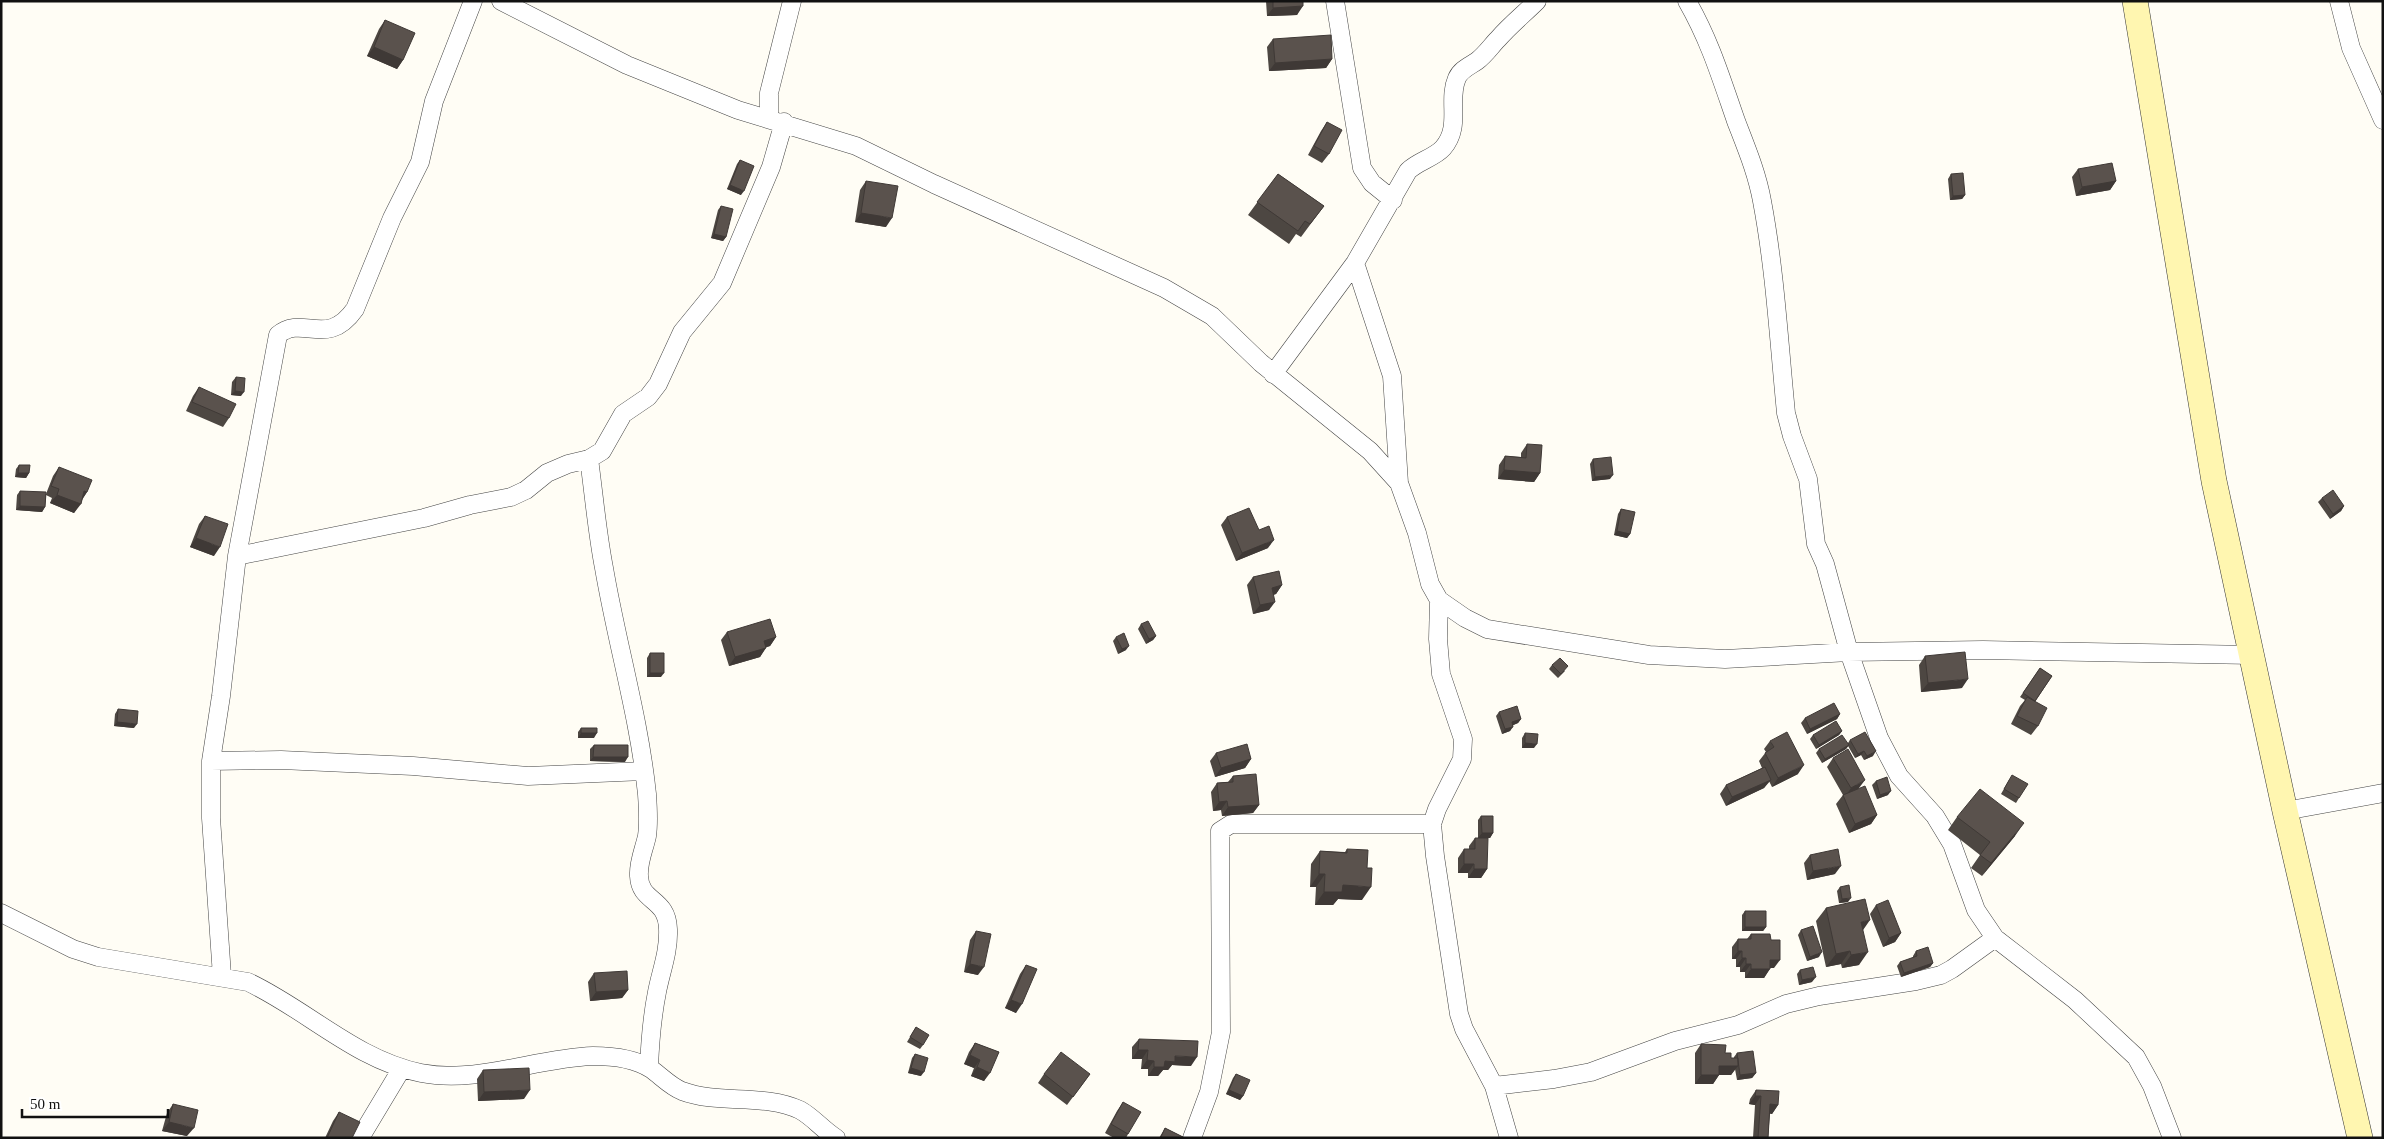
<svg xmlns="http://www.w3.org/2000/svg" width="2384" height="1139" viewBox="0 0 2384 1139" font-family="Georgia,serif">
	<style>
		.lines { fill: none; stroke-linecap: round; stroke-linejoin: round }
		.street-casing { stroke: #444; stroke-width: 19 }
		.secondary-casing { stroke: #333; stroke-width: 26 }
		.street { stroke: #fff; stroke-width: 18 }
		.secondary { stroke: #fff6b0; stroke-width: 25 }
		.wall { fill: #4d4742 }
		.shaded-wall { fill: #3f3936 }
		.building { fill: #5a524d; stroke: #3f3936 }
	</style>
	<rect width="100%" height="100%" fill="#fffdf5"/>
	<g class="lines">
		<defs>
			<path id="street" d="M501,1L627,65L738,110L856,146L934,184L1164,288L1212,316L1261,363L1370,451L1399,483L1417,533L1430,584L1439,600L1465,618L1487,629L1649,655L1725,659L1849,652L1983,650L2253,655
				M1335,1L1362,168L1372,183L1393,200
				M1687,1C1710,41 1721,78 1736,121C1746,147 1757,173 1762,201C1775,270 1779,342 1786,413L1792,436L1808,479L1816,544L1825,564L1849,652L1879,738L1899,776L1935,816L1952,844L1976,910L1995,938L2075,1000L2136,1057L2152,1086L2172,1138
				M2339,1L2351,48L2383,120
				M769,118V93L792,1
				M1355,263L1392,376L1399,483
				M1273,374L1355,263L1408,171C1418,161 1434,158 1443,148C1462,126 1447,101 1457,78C1461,69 1470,66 1477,61C1486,54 1491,46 1498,39C1510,25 1524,14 1537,1
				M589,459C594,495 597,532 604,568C617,644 639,717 647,794C648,808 649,822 647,836C644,850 638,862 639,876C640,903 667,897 668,929C669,952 661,971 657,992C652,1017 650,1043 649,1067
				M237,556L424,518L470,505L511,497L526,490L547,473L568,464L589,459L602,451L623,414L648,397L658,384L682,332L722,283L771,167L784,122
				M1439,600L1438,639L1441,674L1463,739L1462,759L1437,809L1432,824L1435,856L1459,1014L1464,1029L1494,1086L1509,1138
				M211,761L281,760L413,766L528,776L644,771
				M2285,811L2383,793
				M1,913L73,949L98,957L248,982C306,1009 356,1060 421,1073C479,1084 535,1058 593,1056C612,1056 634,1058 651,1069C661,1076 670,1086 682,1091C719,1105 764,1093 800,1110C813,1117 823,1130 836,1138
				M222,976L211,818V761L221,696L237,556L278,335C303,314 327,349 355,309L392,218L420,162L434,101L473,1
				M1494,1086L1554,1079L1591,1072L1675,1041L1738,1025L1786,1004L1819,996L1916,981L1941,975L1952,969L1995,938
				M360,1138L402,1068
				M1192,1138L1209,1092L1221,1032L1220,831L1231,824H1432"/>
			<path id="secondary" d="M2135,1L2214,481L2285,811L2360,1138"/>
		</defs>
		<use href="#street" class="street-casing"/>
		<use href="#secondary" class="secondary-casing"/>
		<use href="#street" class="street"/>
		<use href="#secondary" class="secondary"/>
	</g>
	<path class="wall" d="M1266,1H1303L1297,15L1267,16Z
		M385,20L403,60L397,69L367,56L379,29Z
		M1273,39L1332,59L1326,68L1269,71L1267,47Z
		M1327,122L1329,154L1322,163L1308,155L1321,131Z
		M740,160L741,195L727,189L737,164Z
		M2078,169L2116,181L2110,190L2076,196L2072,177Z
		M1278,174L1324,206L1301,237L1296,234L1289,244L1248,215Z
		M1951,174L1965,195L1962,199L1950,200L1948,179Z
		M866,181L886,227L855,222L860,190Z
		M721,206L726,237L723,241L711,238L718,210Z
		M236,377L241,396L231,395L232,382Z
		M199,387L229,418L223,427L186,411L193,396Z
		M1527,444L1540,473L1534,482L1498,479L1499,465L1505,456L1521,457V453Z
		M1593,459L1610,479L1592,481L1590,464Z
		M19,465L29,473L26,478L15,477L16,469Z
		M59,467L87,492L74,513L50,503L52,498L46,495L45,507L42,512L16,510L17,495L20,491L46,494L53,476Z
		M2322,498L2344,506L2341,511L2330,519L2318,502Z
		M1621,509L1630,534L1627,538L1614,535L1618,514Z
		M205,516L214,556L190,547L199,524Z
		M1227,517L1259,530L1268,548L1236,561L1221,525Z
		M1253,577L1282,585L1276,594L1273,595L1269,610L1253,614L1247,585Z
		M1141,624L1156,636L1153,640L1146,644L1138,629Z
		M727,632L776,637L770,646L766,647L760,657L729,666L721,640Z
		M1116,637L1126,650L1118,654L1113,641Z
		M650,653L661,677H647V658Z
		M1925,656L1962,688L1921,692L1919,665Z
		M1552,665L1565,671L1558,678L1549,669Z
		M2040,668L2052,676L2035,702L2038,726L2031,735L2011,724L2020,706L2025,700L2020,697Z
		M118,709L134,728L114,726L115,714Z
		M1499,712L1521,719L1518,723L1513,725L1510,731L1502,734L1496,716Z
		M1840,714L1837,719L1807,734L1801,723L1805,718Z
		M581,728L594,738H578V732Z
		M1842,731L1839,735L1816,749L1810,739L1813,735Z
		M1525,733L1534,748H1522V738Z
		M1850,740L1873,756L1864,760L1861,755L1855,758L1848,746L1846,749L1822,763L1816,753L1819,749L1848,743Z
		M1770,741L1798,774L1772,787L1769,781L1764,788L1726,806L1720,794L1726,785L1762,768L1759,761L1766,752L1764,749Z
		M594,745L625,762L590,761V749Z
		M1216,753L1251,759L1245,768L1215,777L1210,761Z
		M1833,758L1859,789L1877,815L1871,824L1849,833L1836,804L1843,795L1827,767Z
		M1233,776L1259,805L1253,813L1222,816L1221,810L1213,811L1211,792L1217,783L1228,782Z
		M2009,780L2019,798L2016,803L2001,794Z
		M1876,781L1888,795L1877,799L1872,785Z
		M1481,816L1493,833L1490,838H1478V820Z
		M1957,817L2015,836L1982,876L1971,868L1980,855L1948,830Z
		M1475,838L1487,869L1481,878H1468V873H1458V858L1464,849H1469V846Z
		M1347,849L1362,900L1338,899L1333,905H1315L1316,887H1310L1311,864L1320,851L1345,852Z
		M1810,855L1835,874L1807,880L1804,863Z
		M1840,887L1848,902L1839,903L1837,891Z
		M1876,905L1901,933L1895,942L1883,947L1870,914Z
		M1826,908L1863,930L1859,965L1842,968L1841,964L1826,967L1816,921Z
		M1745,911L1766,927L1763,931H1742V915Z
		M1801,930L1819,957L1807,961L1798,935Z
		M976,931L978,975L964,972L970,940Z
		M1751,934L1774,968H1770L1764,978H1745V972H1740V967H1736V959H1732V947L1738,939H1747Z
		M1916,951L1933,963L1930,967L1901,977L1897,966L1900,962L1913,958V956Z
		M1026,965L1016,1013L1005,1008L1020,974Z
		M1800,970L1812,982L1799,985L1797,974Z
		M594,973L628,990L622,998L590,1001L588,982Z
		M916,1027L923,1045L920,1049L907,1042Z
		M1139,1039L1191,1066L1172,1065L1168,1070H1163L1158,1076H1148V1069H1141L1142,1059H1132V1047Z
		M975,1043L999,1052L984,1081L971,1076L974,1068L964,1064L969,1052Z
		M1701,1044L1725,1053L1731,1058H1734V1057L1737,1053L1756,1073L1752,1078L1737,1080L1735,1069L1731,1075H1719L1713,1084H1695V1053Z
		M915,1054L921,1076L908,1073L912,1058Z
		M483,1070L524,1099L478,1101L477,1079Z
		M1044,1074H1090L1067,1105L1038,1083Z
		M1236,1074L1243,1096L1240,1100L1226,1094L1233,1078Z
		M1756,1090L1778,1105L1772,1114L1770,1113L1768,1138H1753L1755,1105L1749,1104L1750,1099Z
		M1123,1102L1128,1134L1126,1138H1114L1105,1133L1117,1111Z
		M173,1104L187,1136L162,1131L167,1113Z
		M339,1112L352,1138H325L333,1121Z
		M1165,1128L1185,1138H1159Z"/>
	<path class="shaded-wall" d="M1303,6L1297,15L1267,16L1273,8Z
		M374,47L403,60L397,69L367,56Z
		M1332,59L1326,68L1269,71L1275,63Z
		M2116,181L2110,190L2076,196L2082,187Z
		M730,185L744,191L741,195L727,189Z
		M1965,195L1962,199L1950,200L1953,196Z
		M861,213L892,218L886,227L855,222Z
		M714,234L726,237L723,241L711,238Z
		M235,391L244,392L241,396L231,395Z
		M1504,470L1540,473L1534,482L1498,479Z
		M18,473H29L26,478L15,477Z
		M1613,475L1610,479L1592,481L1595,477Z
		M84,491L87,492L81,501Z
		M57,495L81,504L74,513L50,503Z
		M20,506L45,507L42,512L16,510Z
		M2344,506L2341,511L2330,519L2333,514Z
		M1617,531L1630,534L1627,538L1614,535Z
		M196,538L220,547L214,556L190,547Z
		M1274,540L1268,548L1236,561L1242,553Z
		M1282,585L1276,594L1265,597L1272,588Z
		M1275,602L1269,610L1253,614L1260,605Z
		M1156,636L1153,640L1146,644L1149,639Z
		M776,637L770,646L758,650L764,641Z
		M1129,646L1126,650L1118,654L1122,649Z
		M766,648L760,657L729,666L735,657Z
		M650,673H664L661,677H647Z
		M1968,679L1962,688L1921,692L1928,683Z
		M1840,714L1837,719L1807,734L1810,729Z
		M1521,719L1518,723L1509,727L1512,722Z
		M117,722L137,724L134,728L114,726Z
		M1513,727L1510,731L1502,734L1505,729Z
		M1842,731L1839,735L1816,749L1819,745Z
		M581,733H597L594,738H578Z
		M1525,743L1537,744L1534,748H1522Z
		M1849,745L1846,749L1822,763L1825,759Z
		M1864,751L1861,755L1855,758L1858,754Z
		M1876,751L1873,756L1864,760L1867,756Z
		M593,757H628L625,762L590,761Z
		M1251,759L1245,768L1215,777L1221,768Z
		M1804,765L1798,774L1772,787L1778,778Z
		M1771,780L1764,788L1726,806L1732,797Z
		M1865,780L1859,788L1845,797L1851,788Z
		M1891,791L1888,795L1877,799L1880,795Z
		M1227,801L1221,810L1213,811L1219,802Z
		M1259,805L1253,813L1222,816L1228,807Z
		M1877,815L1871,824L1849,833L1855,824Z
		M2024,823L2015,836L1982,876L1991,863Z
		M1482,833H1493L1490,838H1478Z
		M1464,864H1474L1468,873H1458Z
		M1841,866L1835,874L1807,880L1813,871Z
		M1474,869H1487L1481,878H1468Z
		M1319,874H1325L1316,887H1310Z
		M1343,885L1371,887L1362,900L1338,899L1333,905H1315L1324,892Z
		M1851,898L1848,902L1839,903L1842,899Z
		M1870,920L1861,933V922Z
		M1745,927H1766L1763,931H1742Z
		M1901,933L1895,942L1883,947L1889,938Z
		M1738,951H1742L1736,959H1732Z
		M1850,951L1841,964L1826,967L1836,954Z
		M1822,952L1819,957L1807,961L1810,957Z
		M1868,952L1859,965L1842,968L1851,955Z
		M1742,958H1746L1740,967H1736Z
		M1770,960H1780L1774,968H1764Z
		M1933,963L1930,967L1901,977L1904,973Z
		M970,964L984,967L978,975L964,972Z
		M1746,964H1751L1745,972H1740Z
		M1751,969H1770L1764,978H1745Z
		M1816,977L1812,982L1799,985L1802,980Z
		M628,990L622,998L590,1001L596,992Z
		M1011,1000L1022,1004L1016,1013L1005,1008Z
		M1138,1050H1148L1142,1059H1132Z
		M970,1055L980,1060L974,1068L964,1064Z
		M1175,1056L1197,1057L1191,1066L1172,1065L1168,1070H1163L1158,1076H1148L1154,1067Z
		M1147,1060L1154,1061L1148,1069H1141Z
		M1719,1066H1738L1731,1075H1713Z
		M977,1067L990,1073L984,1081L971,1076Z
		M911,1068L924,1072L921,1076L908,1073Z
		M1756,1073L1752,1078L1737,1080L1740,1075Z
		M1701,1075H1719L1713,1084H1695Z
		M530,1090L524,1099L478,1101L484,1092Z
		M1229,1090L1243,1096L1240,1100L1226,1094Z
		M1755,1096H1761L1755,1105L1749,1104Z
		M1770,1104L1778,1105L1772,1114L1764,1113Z
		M169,1122L194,1128L187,1136L162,1131Z"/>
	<path class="building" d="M1273,1H1303V6L1273,8Z
		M385,20L415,33L403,60L374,47Z
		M1331,35L1332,59L1275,63L1273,39Z
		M1327,122L1342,130L1329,154L1314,146Z
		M740,160L754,166L744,191L730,185Z
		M2112,163L2116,181L2082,187L2078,169Z
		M1963,173L1965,195L1953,196L1951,174Z
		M1278,174L1324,206L1310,224L1305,221L1298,231L1257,202Z
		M866,181L898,186L892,218L861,213Z
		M721,206L733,209L726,237L714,234Z
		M236,377L245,378L244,392L235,391Z
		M199,387L236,404L229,418L192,402Z
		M1527,444L1542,445L1540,473L1504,470L1505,456L1526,458Z
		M1611,457L1613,475L1595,477L1593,459Z
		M19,465H30L29,473H18Z
		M59,467L92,480L87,492L84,491L81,504L57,495L59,489L51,486Z
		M2333,490L2344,506L2333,514L2322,498Z
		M20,491L46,492L45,507L20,506Z
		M1249,508L1259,530L1269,526L1274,540L1242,553L1227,517Z
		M1621,509L1635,512L1630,534L1617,531Z
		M205,516L228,524L220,547L196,538Z
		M1279,571L1282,585L1272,588L1275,602L1260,605L1253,577Z
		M770,619L776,637L764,641L766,648L735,657L727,632Z
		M1148,621L1156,636L1149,639L1141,624Z
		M1124,633L1129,646L1122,649L1116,637Z
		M1965,652L1968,679L1928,683L1925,656Z
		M650,653H664V673H650Z
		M1560,658L1568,666L1561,674L1552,665Z
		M2040,668L2052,676L2035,701L2023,693Z
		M2027,697L2047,708L2038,726L2017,716Z
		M1834,703L1840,714L1810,729L1805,718Z
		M1517,706L1521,719L1512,722L1513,727L1505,729L1499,712Z
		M118,709L138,711L137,724L117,722Z
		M1836,721L1842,731L1819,745L1813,735Z
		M581,728H597V733H581Z
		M1787,732L1804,765L1778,778L1765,753L1774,747L1770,741Z
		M1865,732L1876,751L1867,756L1864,751L1858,754L1850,740Z
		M1525,733L1538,734L1537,744L1525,743Z
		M1842,735L1849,745L1825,759L1819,749Z
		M1247,744L1251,759L1221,768L1216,753Z
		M594,745H628V757H593Z
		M1848,749L1865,780L1851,788L1833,758Z
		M1765,767L1771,780L1732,797L1726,785Z
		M1256,774L1259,805L1228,807L1227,801L1219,802L1217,783L1233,782V776Z
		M2012,775L2028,784L2019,798L2004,789Z
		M1887,777L1891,791L1880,795L1876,781Z
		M1865,786L1877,815L1855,824L1843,795Z
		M1980,789L2024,823L1991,863L1980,855L1990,842L1957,817Z
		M1481,816H1493V833H1482Z
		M1475,838H1488L1487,869H1474V864H1464V849H1475Z
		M1347,849L1368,850L1367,868H1372L1371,887L1343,885L1342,892H1324L1325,874H1319L1320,851L1347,853Z
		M1838,849L1841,866L1813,871L1810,855Z
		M1849,885L1851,898L1842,899L1840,887Z
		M1865,899L1870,920L1861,922L1868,952L1851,955L1850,951L1836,954L1826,908Z
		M1888,900L1901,933L1889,938L1876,905Z
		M1745,911H1766V927H1745Z
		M1813,926L1822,952L1810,957L1801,930Z
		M976,931L991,934L984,967L970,964Z
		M1751,934H1770L1771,940H1780V960H1770V969H1751V964H1746V958H1742V951H1738V939H1751Z
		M1928,947L1933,963L1904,973L1900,962L1917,956L1916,951Z
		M1026,965L1037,969L1022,1004L1011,1000Z
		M1813,967L1816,977L1802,980L1800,970Z
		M627,971L628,990L596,992L594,973Z
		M916,1027L929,1035L923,1045L910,1037Z
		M1139,1039L1198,1041L1197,1057L1175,1056V1062L1165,1061L1164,1067H1154V1061L1147,1060L1148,1050H1138Z
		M975,1043L999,1052L990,1073L977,1067L980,1060L970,1055Z
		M1701,1044L1726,1045L1725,1053H1731V1058H1738V1066H1719V1075H1701Z
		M1753,1051L1756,1073L1740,1075L1737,1053Z
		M1061,1052L1090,1074L1073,1097L1044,1074Z
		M915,1054L928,1058L924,1072L911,1068Z
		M529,1068L530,1090L484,1092L483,1070Z
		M1236,1074L1250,1080L1243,1096L1229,1090Z
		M1756,1090L1779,1091L1778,1105L1770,1104L1768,1138H1758L1761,1096H1755Z
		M1123,1102L1141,1112L1128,1134L1111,1124Z
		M173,1104L198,1110L194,1128L169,1122Z
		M339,1112L360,1122L352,1138H327Z
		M1165,1128L1185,1138H1162L1161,1137Z"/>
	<rect width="2384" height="1139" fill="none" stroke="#111111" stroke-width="5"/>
	<path d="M22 1109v8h146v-8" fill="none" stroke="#111111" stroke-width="2.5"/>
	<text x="30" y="1109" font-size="15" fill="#111111" stroke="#ffffff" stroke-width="4" paint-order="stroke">50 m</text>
</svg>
